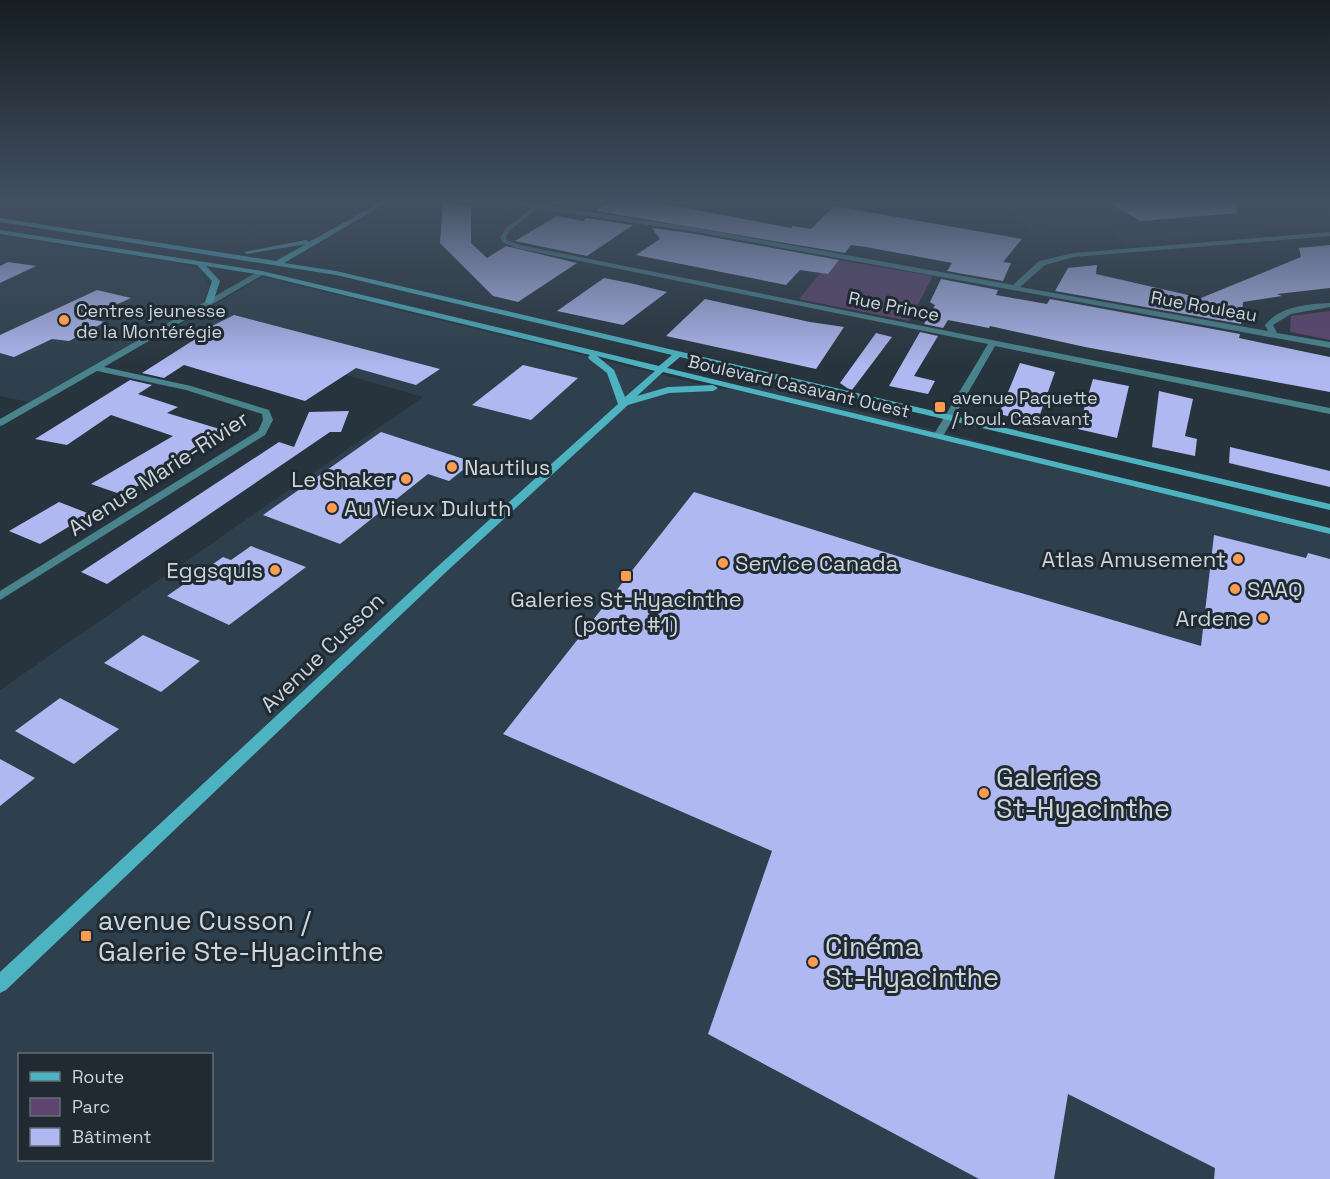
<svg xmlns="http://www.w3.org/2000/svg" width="1330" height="1179" viewBox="0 0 1330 1179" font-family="'Space Grotesk',sans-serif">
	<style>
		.built { fill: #2e404d; fill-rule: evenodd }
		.green { fill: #5f446f }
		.building { fill: #afb8f0 }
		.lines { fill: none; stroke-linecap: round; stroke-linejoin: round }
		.street { fill: #49848d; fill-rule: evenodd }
		.secondary { fill: #4db3c1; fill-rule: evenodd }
		.poi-dot { fill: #fc9d52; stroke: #1f2a33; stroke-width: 2 }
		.labels { text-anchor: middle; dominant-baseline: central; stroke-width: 6; stroke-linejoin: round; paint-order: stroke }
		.far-street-label { font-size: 18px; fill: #cdd4da; stroke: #1f2a33 }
		.far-poi-label { font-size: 18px; fill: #cdd4da; stroke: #1f2a33; text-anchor: start }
		.poi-label { font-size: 22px; fill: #cdd4da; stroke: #1f2a33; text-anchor: start }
		.street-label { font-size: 22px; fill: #cdd4da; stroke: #1f2a33 }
		.near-poi-label { font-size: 27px; fill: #cdd4da; stroke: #1f2a33; text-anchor: start }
	</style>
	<rect width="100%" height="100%" fill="#28343d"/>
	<path class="built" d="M1003,202H1330V226L1127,243L1101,227L1030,233Z
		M0,235L186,265L200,270L209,286L203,303L29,402L0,396Z
		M263,277L720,389L760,385L1330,533V1179H0V690L423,397L177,326ZM20,1054H212V1160H20Z"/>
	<path class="green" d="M832,259L933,276L909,321L799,299Z
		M1330,311V340L1290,332L1291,316Z"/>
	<path class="building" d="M443,202L471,206V243L487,258L506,246L577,263L518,302L493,296L440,243Z
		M608,202H668L665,204L791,228L793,226L811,229L834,206L1022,239L1003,262L1011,263L1003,281L947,271L952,263L866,247L851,245L845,253L596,211Z
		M1107,202H1236L1237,213L1141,221Z
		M557,216L583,221L586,218L633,225L587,256L515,241Z
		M652,228L690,233L839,260L828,274L800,270L786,285L636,255L660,239Z
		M1330,245V288L1277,294L1282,296L1243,302L1241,324L1055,291L1068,268L1097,265L1096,274L1201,298L1301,257L1299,248Z
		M8,262L36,266L0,283V266Z
		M604,278L630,283L667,292L623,325L557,311Z
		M941,279L998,290L996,295L1047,304L1050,299L1240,334L1239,338L1330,357V392L1085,347L990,326L989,328L948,320L943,328L924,324L935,305L930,302Z
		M97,290L131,298L93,315L100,317L94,320L105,322L69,341L52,339L14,357L0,353V335Z
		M705,299L810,322L844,327L816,369L666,336Z
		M234,315L440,369L416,385L356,368L305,401L184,365L164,378L142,373L211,329L208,328Z
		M920,332L938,336L914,376L935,381L928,394L889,386Z
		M876,333L892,337L852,390L847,388L840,383Z
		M1020,363L1055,372L1037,423L999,414Z
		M523,365L578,378L531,420L472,405Z
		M1093,379L1129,386L1117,438L1078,429Z
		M130,380L152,385L138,394L178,407L167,413L226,431L123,495L91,484L173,436L111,415L67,445L35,439Z
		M1159,391L1193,399L1185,436L1197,439L1195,456L1152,447Z
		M349,411L341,432H330L107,584L81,572L279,442L294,447L309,412Z
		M381,432L473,462L449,481L428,474L340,544L263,515Z
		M1230,447L1330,471V487L1229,463Z
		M694,492L929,566L1201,646L1214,535L1306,558L1308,553L1330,559V1179H1214L1215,1168L1068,1094L1054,1179H979L708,1034L772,851L503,734Z
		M59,502L90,514L40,544L9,531Z
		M251,546L306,567L229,625L167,596L223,557L231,560Z
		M143,635L200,661L161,692L104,663Z
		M60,698L119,729L74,764L15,731Z
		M0,759L35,778L0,806Z"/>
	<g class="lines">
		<path class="street" d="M501,202L538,204L690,227L1013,285L1039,261L1074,253L1330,232V236L1074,257L1045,265L1020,287L1268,331L1265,325C1281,306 1307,304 1330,303V307L1291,314L1273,325L1277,333L1330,342V348L690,231L538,209L511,229L506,237L507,240L520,245L1330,408V414L995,346L943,436L941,438H935L933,436L988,344L516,248L502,242L500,237L507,227L532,208Z
			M259,271L266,273L104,367L191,386L269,410L273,420L265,435L0,600V591L258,431L263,420L262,414L186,390L97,371L3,425L0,426V419Z"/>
		<path class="secondary" d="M381,202H388L284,263L336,271L1330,504V510L680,357L667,368L1330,528V534L663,372L637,396L668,387L713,385L718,388L713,391L669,393L628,405L445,573L6,990L0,993V972L437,567L618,404L607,373L589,359L588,357L590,355L262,275L206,266L220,281L213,302L209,304L205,302L212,281L197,265L0,234V230L262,271L659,366L672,355L336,275L0,222V218L276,261L306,244L247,254L244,252L306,240L309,242ZM597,356L655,371L625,397L614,370Z"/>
	</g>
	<linearGradient id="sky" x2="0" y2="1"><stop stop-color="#161d22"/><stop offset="0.55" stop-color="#425062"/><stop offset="1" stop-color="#425062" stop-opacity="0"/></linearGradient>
	<rect width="1330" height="367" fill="url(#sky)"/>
	<g class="poi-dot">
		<circle cx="64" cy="320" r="6"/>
		<rect x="934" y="401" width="12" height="12" rx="3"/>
		<circle cx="452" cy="467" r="6"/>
		<circle cx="406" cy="479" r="6"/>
		<circle cx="332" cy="508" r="6"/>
		<circle cx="1238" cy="559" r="6"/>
		<circle cx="723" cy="563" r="6"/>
		<circle cx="275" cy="570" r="6"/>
		<rect x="620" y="570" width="12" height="12" rx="3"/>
		<circle cx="1235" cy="589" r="6"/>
		<circle cx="1263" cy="618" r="6"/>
		<circle cx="984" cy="793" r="6"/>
		<rect x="80" y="930" width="12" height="12" rx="3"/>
		<circle cx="813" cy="962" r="6"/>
	</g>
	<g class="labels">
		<g class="far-street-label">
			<text transform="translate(894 306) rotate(11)">Rue Prince</text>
			<text transform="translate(1204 306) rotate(10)">Rue Rouleau</text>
			<text transform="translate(799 386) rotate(13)">Boulevard Casavant Ouest</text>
		</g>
		<g class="far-poi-label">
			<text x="76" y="310">Centres jeunesse<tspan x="76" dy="21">de la Montérégie</tspan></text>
			<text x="952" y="397">avenue Paquette<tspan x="952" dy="21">/ boul. Casavant</tspan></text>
		</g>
		<g class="poi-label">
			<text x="464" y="467">Nautilus</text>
			<text x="394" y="479" text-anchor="end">Le Shaker</text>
			<text x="344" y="508">Au Vieux Duluth</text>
			<text x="1226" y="559" text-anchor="end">Atlas Amusement</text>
			<text x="735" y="563">Service Canada</text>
			<text x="263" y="570" text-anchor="end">Eggsquis</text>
			<text x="1247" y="589">SAAQ</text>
			<text x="626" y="599" text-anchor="middle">Galeries St-Hyacinthe<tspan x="626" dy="25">(porte #1)</tspan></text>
			<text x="1251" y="618" text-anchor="end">Ardene</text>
		</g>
		<g class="street-label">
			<text transform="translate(158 473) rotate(-33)">Avenue Marie-Rivier</text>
			<text transform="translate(322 652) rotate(-44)">Avenue Cusson</text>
		</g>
		<g class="near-poi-label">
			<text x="996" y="777">Galeries<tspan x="996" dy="31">St-Hyacinthe</tspan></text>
			<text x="98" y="920">avenue Cusson /<tspan x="98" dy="31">Galerie Ste-Hyacinthe</tspan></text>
			<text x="825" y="946">Cinéma<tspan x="825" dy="31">St-Hyacinthe</tspan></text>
		</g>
	</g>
	<rect x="18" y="1053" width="195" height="108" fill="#1f2a33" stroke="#656e76" stroke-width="1.5"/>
	<rect x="30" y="1072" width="30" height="9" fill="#4db3c1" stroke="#656e76" stroke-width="1.5"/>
	<text x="72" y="1083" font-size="18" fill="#cdd4da">Route</text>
	<rect x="30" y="1098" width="30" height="18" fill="#5f446f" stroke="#656e76" stroke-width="1.5"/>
	<text x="72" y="1113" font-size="18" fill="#cdd4da">Parc</text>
	<rect x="30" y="1128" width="30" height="18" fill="#afb8f0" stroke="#656e76" stroke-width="1.5"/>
	<text x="72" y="1143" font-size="18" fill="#cdd4da">Bâtiment</text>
</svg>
